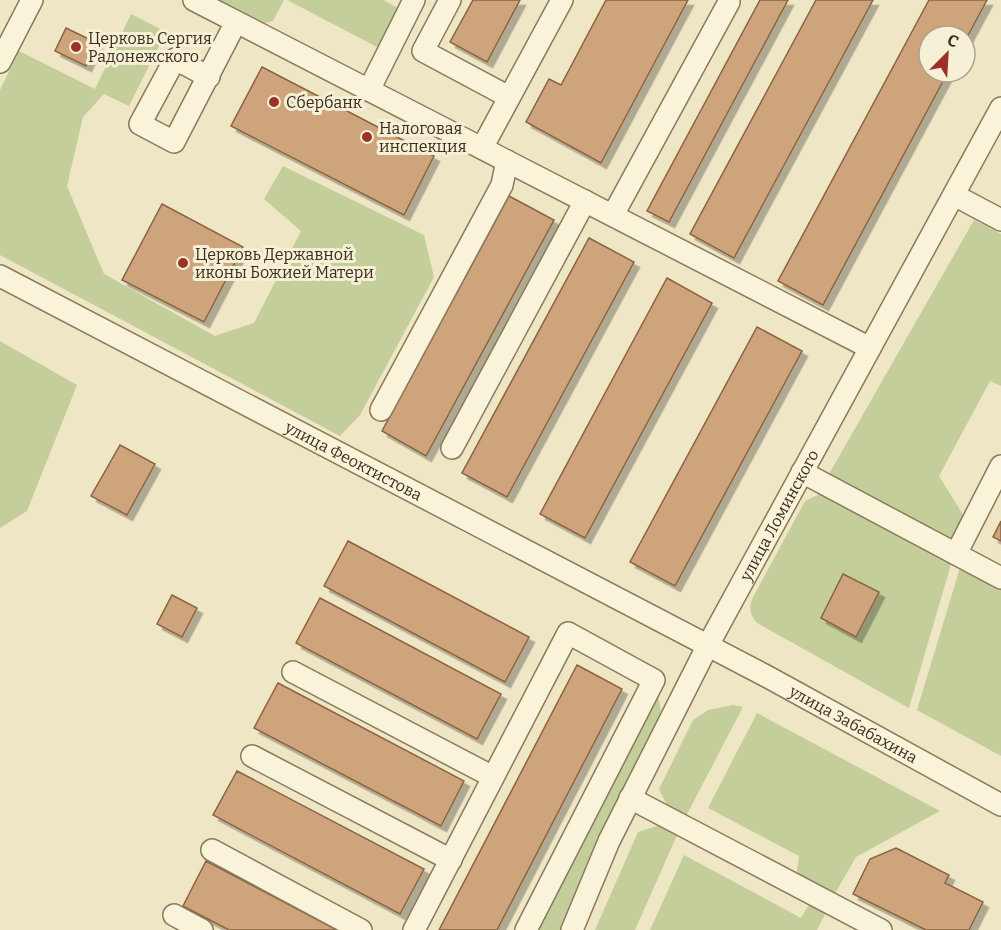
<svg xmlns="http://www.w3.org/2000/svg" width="1001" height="930" viewBox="0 0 1001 930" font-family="Bitter,serif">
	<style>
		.green { fill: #c4ce9a }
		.building { fill: #cea47c; stroke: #8b6441; stroke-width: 1.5; filter: url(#shadow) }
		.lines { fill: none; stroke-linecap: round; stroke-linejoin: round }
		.minor-casing { stroke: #8b795b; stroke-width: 24 }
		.minor { stroke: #f9f3da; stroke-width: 21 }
		.poi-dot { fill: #9b322a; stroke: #f6f0d6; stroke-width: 2 }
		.labels { text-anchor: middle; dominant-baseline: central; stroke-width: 6; stroke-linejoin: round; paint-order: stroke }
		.poi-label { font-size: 16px; fill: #3b2f1f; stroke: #f6f0d6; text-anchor: start }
		.street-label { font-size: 16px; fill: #3b2f1f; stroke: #f6f0d6 }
	</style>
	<defs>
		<filter id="shadow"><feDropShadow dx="5.5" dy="5.5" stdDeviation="0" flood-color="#0004"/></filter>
	</defs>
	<rect width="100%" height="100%" fill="#efe6c6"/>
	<path class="green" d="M218,0H284L273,21L263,24Z
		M287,0H383L398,8L379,48Z
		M131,14L166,32L129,106L104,94L83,117L67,186L104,274L215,336L254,323L301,231L264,199L283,166L424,235L434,277L360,415L340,436L0,255V90L19,51L95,89Z
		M974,220L1001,234V386L990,381L939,476L967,521L955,544L829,474Z
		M0,341L77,385L27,511L0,528Z
		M820,494L952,561L909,708L757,623C750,615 749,609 752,599L805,501Z
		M962,561L1001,582V756L917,710Z
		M653,695L659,699L661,712L584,870L560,930H536Z
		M733,705L743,707L685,818L670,811L659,789L693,720L708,710Z
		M757,713L940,811L856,857L833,897L796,878L799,856L708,808Z
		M660,825L678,833L635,930H595L638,832Z
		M684,855L801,918L810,903L826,912L817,930H650Z"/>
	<path class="building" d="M473,0H520L487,62L450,42Z
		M606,0H688L601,163L526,122L549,79L561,85Z
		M760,0H788L669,222L647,211Z
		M816,0H873L734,258L690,234Z
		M929,0H987L965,41V36H929V72H948L823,305L778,281Z
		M66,28L97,43L86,66L55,51Z
		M262,67L434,156L404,215L231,126Z
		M509,196L554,220L426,456L382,431Z
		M162,204L243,247L204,322L122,280Z
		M589,238L634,262L507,497L462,473Z
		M667,278L712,303L585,538L540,514Z
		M757,327L802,351L675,586L630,562Z
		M120,445L155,464L127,515L91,496Z
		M1001,521V541L993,537Z
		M348,541L529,637L505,682L324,586Z
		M843,574L879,592L856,637L821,618Z
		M172,595L197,608L182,637L157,624Z
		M320,598L501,694L477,739L296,643Z
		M577,665L622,689L497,930H439Z
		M278,683L464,781L441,826L254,728Z
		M237,771L424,869L400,914L213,815Z
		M896,848L949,875L945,883L983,902L969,930H926L853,894L870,859Z
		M206,861L337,930H229L183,906Z"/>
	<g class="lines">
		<defs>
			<g id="minor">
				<path d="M194,0L870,348"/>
				<path d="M450,0L423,51L509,97"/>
				<path d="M0,62L32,0"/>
				<path d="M209,77L175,59L140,124L174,142L236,22"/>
				<path d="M369,90L414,0"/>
				<path d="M482,148L562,0"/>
				<path d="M954,195L1001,220"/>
				<path d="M613,215L729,2"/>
				<path id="s1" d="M0,276L768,677L1001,805"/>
				<path d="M381,410L502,185L507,161"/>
				<path d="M452,448L585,201"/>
				<path d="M802,472L1001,578"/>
				<path d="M956,554L1001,466"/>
				<path d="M293,672L493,777"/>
				<path d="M252,756L451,860"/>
				<path d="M630,798L881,930"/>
				<path d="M212,850L361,930"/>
				<path d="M174,915L202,930"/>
				<path d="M414,930L568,633L654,680L526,930"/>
				<path id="s2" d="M572,930L609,841L707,647L1001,108"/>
			</g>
		</defs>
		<use href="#minor" class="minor-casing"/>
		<use href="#minor" class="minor"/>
	</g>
	<g class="poi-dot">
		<circle cx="76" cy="47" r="6"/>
		<circle cx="274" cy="102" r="6"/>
		<circle cx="367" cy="137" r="6"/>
		<circle cx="183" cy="263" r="6"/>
	</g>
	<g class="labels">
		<g class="poi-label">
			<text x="88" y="38">Церковь Сергия<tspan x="88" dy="18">Радонежского</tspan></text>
			<text x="286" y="102">Сбербанк</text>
			<text x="379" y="128">Налоговая<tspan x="379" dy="18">инспекция</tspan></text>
			<text x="195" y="254">Церковь Державной<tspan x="195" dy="18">иконы Божией Матери</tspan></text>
		</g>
		<g class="street-label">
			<text stroke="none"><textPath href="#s1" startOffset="399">улица Феоктистова</textPath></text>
			<text stroke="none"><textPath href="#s2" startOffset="464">улица Ломинского</textPath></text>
			<text stroke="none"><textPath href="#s1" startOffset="964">улица Забабахина</textPath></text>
		</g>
	</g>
	<g transform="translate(947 54) rotate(24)"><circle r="28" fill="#f6f0d6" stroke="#aba38d" stroke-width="1.5"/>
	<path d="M0-4.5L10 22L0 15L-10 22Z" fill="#9b322a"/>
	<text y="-9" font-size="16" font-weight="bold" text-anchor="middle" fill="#3b2f1f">С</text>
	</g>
</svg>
